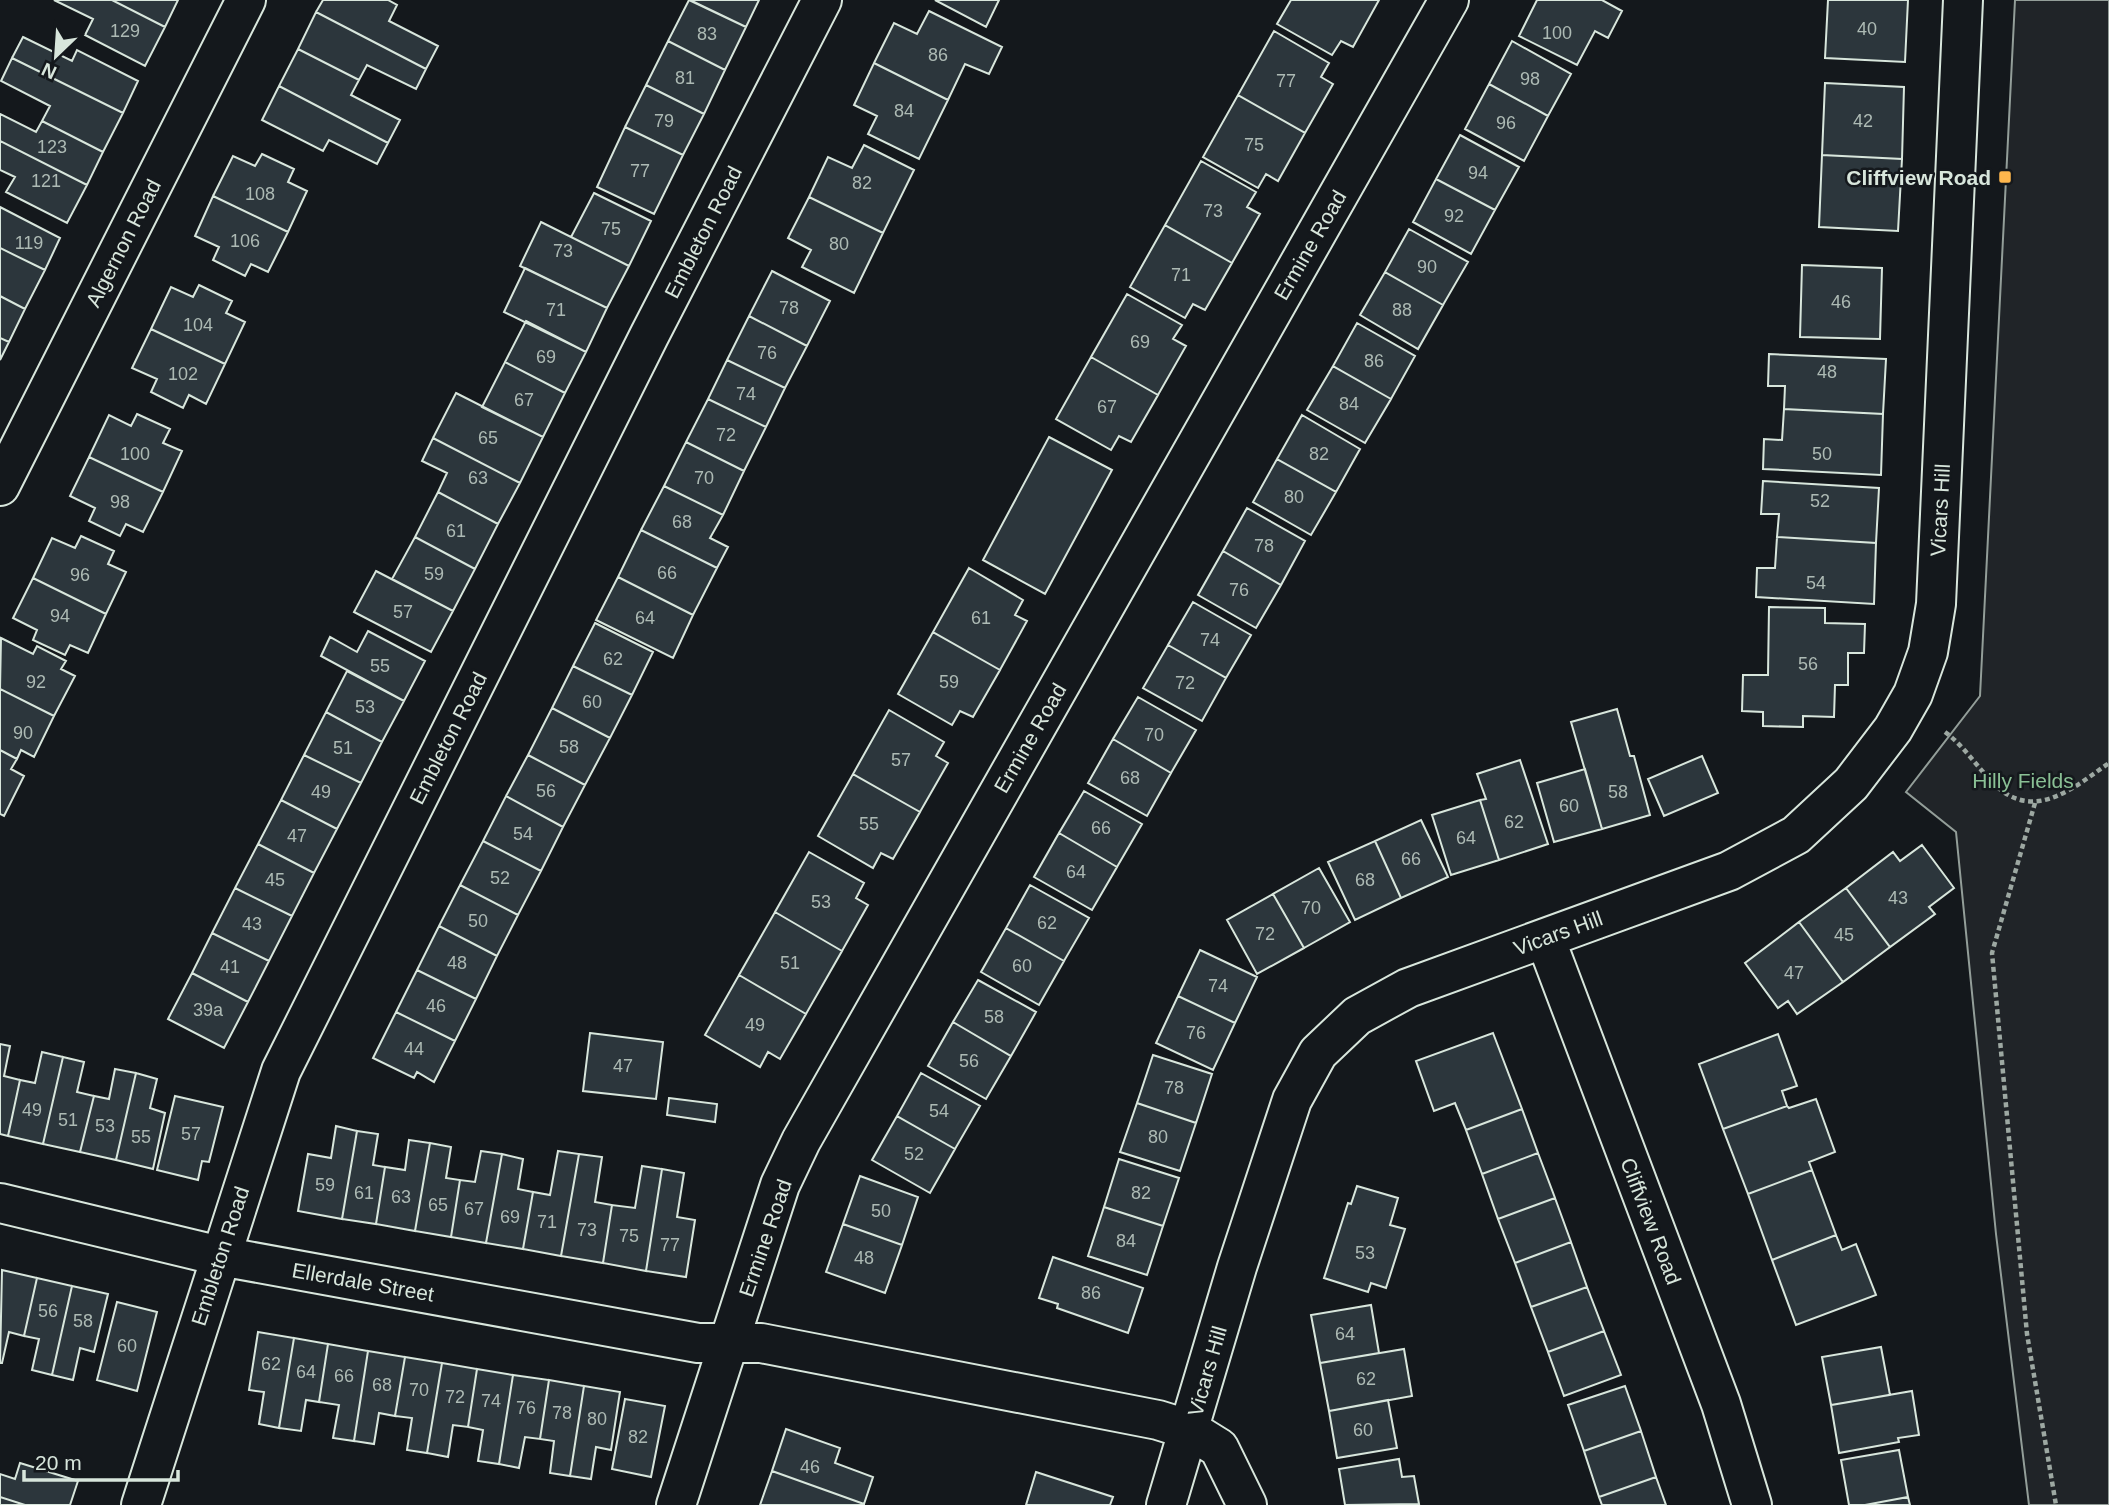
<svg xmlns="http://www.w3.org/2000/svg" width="2109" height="1505" viewBox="0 0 2109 1505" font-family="Arial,sans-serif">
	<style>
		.green { fill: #202428; stroke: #939e99; stroke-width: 2 }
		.building { fill: #2c363c; stroke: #d8e6dc; stroke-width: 2 }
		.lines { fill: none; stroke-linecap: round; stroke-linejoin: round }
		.minor-casing { stroke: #d8e6dc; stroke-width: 42 }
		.path { stroke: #9da8a2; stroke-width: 4.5; stroke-dasharray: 5 3.5; stroke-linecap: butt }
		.minor { stroke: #14181c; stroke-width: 38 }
		.poi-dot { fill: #ffb74d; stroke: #14181c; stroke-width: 2.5 }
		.labels { text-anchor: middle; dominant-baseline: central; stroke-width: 5; stroke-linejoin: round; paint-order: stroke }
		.number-label { font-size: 18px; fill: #adbab4 }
		.poi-label { font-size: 21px; font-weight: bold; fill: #d8e6dc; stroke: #14181c; text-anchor: end }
		.street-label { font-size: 21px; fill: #d8e6dc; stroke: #14181c }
		.park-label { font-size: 21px; fill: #8ac095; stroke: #14181c }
	</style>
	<rect width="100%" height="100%" fill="#14181c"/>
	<path class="green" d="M2015,0H2109V1505H2029L1996,1234L1956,832L1906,792L1980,696Z"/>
	<path class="building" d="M54,0H112L165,27L145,66L85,35L93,19Z
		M112,0H178L165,27Z
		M323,0H388L397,5L389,21L438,46L426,69L316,12Z
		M689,0L746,27L725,70L668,41Z
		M690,0H759L746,27Z
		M935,0H999L986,27Z
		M1291,0H1379L1353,47L1341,41L1332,55L1277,24Z
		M1537,0H1602L1622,11L1608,38L1595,31L1577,65L1519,36Z
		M1828,0H1908L1905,62L1825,58Z
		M929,11L1002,47L989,74L965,64L948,100L874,63L894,23L917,34Z
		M316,12L426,69L416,89L367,65L359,80L298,49Z
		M1274,31L1329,63L1321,77L1333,84L1305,133L1238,95Z
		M23,37L72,61L77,50L138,81L123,113L12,58Z
		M668,41L725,70L704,114L646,85Z
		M1512,41L1571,74L1548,116L1489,84Z
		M298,49L359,80L351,95L400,120L388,143L279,86Z
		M12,58L123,113L103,152L42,121L50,106L1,81Z
		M874,63L948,100L919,159L868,134L877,116L854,105Z
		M1825,83L1904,87L1902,159L1822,155Z
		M1489,84L1548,116L1524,161L1465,129Z
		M646,85L704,114L683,155L625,127Z
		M279,86L388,143L377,164L329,140L323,151L262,120Z
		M1238,95L1305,133L1278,181L1266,174L1258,188L1203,157Z
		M0,114L36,132L42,121L103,152L87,185L0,141Z
		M625,127L683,155L654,214L597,187Z
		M1460,135L1519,167L1495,210L1436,179Z
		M0,141L87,185L67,223L6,192L15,177L0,170Z
		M864,145L914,170L883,233L809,197L828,157L852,168Z
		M262,154L294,169L288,182L307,191L288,232L213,196L233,156L255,166Z
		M1822,155L1902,159L1898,231L1819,227Z
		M1201,161L1256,192L1247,207L1260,214L1232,263L1165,225Z
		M1436,179L1495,210L1471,254L1413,222Z
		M594,193L651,221L629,266L571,237Z
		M213,196L288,232L268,272L251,264L245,276L213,260L219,247L195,236Z
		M809,197L883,233L854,293L802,267L811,250L788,238Z
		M0,207L60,238L45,270L0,248Z
		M541,222L629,266L607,308L520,266Z
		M1165,225L1232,263L1205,310L1193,304L1185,318L1130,287Z
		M1409,229L1468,262L1443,305L1385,272Z
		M0,248L45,270L25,309L0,296Z
		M1802,265L1882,268L1880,339L1800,337Z
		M525,268L607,308L586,352L504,312Z
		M772,271L830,301L807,346L749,316Z
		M1385,272L1443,305L1418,349L1360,315Z
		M199,285L232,301L226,313L245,322L225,364L151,329L171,287L193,297Z
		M1127,294L1182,325L1173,339L1186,346L1158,395L1091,357Z
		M0,296L25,309L9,342L0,338Z
		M749,316L807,346L785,388L727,360Z
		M526,321L586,352L565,393L505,362Z
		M1357,323L1415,356L1391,399L1333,366Z
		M151,329L225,364L206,404L189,395L183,408L151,392L157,379L132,368Z
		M0,338L9,342L0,360Z
		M1769,354L1886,359L1883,414L1784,409L1785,386H1768Z
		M1091,357L1158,395L1131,442L1119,436L1111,450L1056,419Z
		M727,360L785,388L766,427L708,399Z
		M505,362L565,393L543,437L482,407Z
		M1333,366L1391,399L1365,443L1307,410Z
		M456,393L543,437L520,483L433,438Z
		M708,399L766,427L744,471L686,442Z
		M1784,409L1883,414L1881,475L1763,469L1764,439L1782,440Z
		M137,414L170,429L163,443L182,451L163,492L89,457L109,415L131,426Z
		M1302,415L1360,449L1336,492L1277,459Z
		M1049,437L1112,470L1045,594L983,560Z
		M433,438L520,483L498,524L438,492L447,473L422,461Z
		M686,442L744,471L723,515L664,486Z
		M89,457L163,492L143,532L126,524L120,536L89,521L95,508L70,496Z
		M1277,459L1336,492L1311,535L1253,502Z
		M1763,481L1879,488L1876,543L1777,537L1779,514H1761Z
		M664,486L723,515L710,538L728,547L717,568L641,530Z
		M438,492L498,524L475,569L415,537Z
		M1247,508L1305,541L1281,585L1223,551Z
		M641,530L717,568L693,615L618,577Z
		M81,536L114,551L108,564L126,572L106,614L33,578L52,538L75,548Z
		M415,537L475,569L453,611L392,579Z
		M1777,537L1876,543L1874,604L1756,597L1757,568H1775Z
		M1223,551L1281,585L1256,628L1198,595Z
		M969,568L1023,600L1015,615L1027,621L1000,670L933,632Z
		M376,571L453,611L431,652L354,612Z
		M618,577L693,615L673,658L596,620Z
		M33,578L106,614L88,653L70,645L65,655L33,640L37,630L13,618Z
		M1193,602L1251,635L1226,678L1168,645Z
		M1769,607L1825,608V623L1865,624L1864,653H1848V685H1835L1834,717L1803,716V727L1763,726V712L1742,711L1743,675H1768Z
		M595,623L653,652L632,695L573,666Z
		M368,631L425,661L404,701L321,656L330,637L357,652Z
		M933,632L1000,670L973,717L960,711L952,725L898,694Z
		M1,638L33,654L37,646L66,661L61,669L75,676L54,716L0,689Z
		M1168,645L1226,678L1202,721L1143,688Z
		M573,666L632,695L610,738L552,708Z
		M347,671L404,701L382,742L326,712Z
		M0,689L54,716L34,757L21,750L17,759L0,750Z
		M1138,697L1196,730L1171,773L1113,739Z
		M552,708L610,738L585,785L528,755Z
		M1617,709L1630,756H1634L1650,815L1602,829L1571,722Z
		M889,710L944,742L936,756L948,763L920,812L853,774Z
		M326,712L382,742L361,783L304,755Z
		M1113,739L1171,773L1147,816L1088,783Z
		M0,750L17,759L11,769L24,776L4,816L0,814Z
		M304,755L361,783L337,829L281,800Z
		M528,755L585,785L563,827L506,796Z
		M1702,756L1718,793L1664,816L1648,779Z
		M1520,760L1548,844L1499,860L1480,800L1486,799L1477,774Z
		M1585,769L1602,829L1554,842L1537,783Z
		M853,774L920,812L893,859L881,853L873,868L818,836Z
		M1084,791L1142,824L1117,867L1059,833Z
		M506,796L563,827L541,871L483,841Z
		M281,800L337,829L314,873L258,844Z
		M1480,800L1499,860L1451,875L1432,815Z
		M1421,820L1448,877L1401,898L1375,841Z
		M1059,833L1117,867L1092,910L1034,877Z
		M483,841L541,871L518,915L460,885Z
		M1375,841L1401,898L1355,920L1328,862Z
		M258,844L314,873L292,916L235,888Z
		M1922,845L1954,888L1929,907L1935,914L1890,947L1846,888L1893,852L1900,861Z
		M809,852L864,883L856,898L868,905L842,951L775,912Z
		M1319,868L1350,922L1304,948L1273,894Z
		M460,885L518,915L497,956L439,926Z
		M1030,885L1089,918L1064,961L1006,928Z
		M235,888L292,916L269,961L212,933Z
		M1846,888L1890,947L1843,982L1799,922Z
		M1273,894L1304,948L1257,974L1227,920Z
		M775,912L842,951L806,1014L739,975Z
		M1799,922L1843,982L1797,1014L1788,1001L1778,1008L1745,963Z
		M439,926L497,956L476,999L417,970Z
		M1006,928L1064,961L1039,1005L981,972Z
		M212,933L269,961L248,1002L192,973Z
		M1200,950L1257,977L1235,1023L1178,996Z
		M417,970L476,999L455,1041L396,1012Z
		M192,973L248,1002L224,1048L168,1019Z
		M739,975L806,1014L780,1059L768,1052L760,1067L705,1035Z
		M978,980L1036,1012L1011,1056L953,1022Z
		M1178,996L1235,1023L1213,1070L1156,1043Z
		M396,1012L455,1041L434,1082L417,1072L414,1078L373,1058Z
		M953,1022L1011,1056L986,1099L928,1066Z
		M590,1033L663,1042L656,1099L583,1091Z
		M1493,1033L1522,1109L1466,1130L1455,1103L1434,1111L1416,1061Z
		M1778,1034L1797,1086L1782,1091L1787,1106L1723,1129L1699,1064Z
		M0,1044L10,1046L4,1076L20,1080L8,1136L0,1134Z
		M42,1052L63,1057L43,1144L8,1136L20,1080L35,1083Z
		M1153,1055L1212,1074L1196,1123L1137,1103Z
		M63,1057L84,1062L77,1092L94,1096L80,1152L43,1144Z
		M115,1069L136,1073L116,1160L80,1152L94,1096L109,1099Z
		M136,1073L157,1079L150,1108L165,1113L153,1169L116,1160Z
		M921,1073L980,1106L955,1149L897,1116Z
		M175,1096L223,1107L209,1162L202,1161L198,1180L157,1170Z
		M669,1098L717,1104L715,1122L667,1115Z
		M1816,1099L1835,1152L1809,1162L1812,1170L1748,1194L1723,1129L1787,1106L1789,1108Z
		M1137,1103L1196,1123L1180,1171L1120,1152Z
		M1522,1109L1538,1153L1482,1174L1466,1130Z
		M897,1116L955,1149L930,1193L872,1160Z
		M336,1126L357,1131L342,1219L298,1211L308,1154L331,1158Z
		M357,1131L378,1134L373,1165L385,1167L376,1224L342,1219Z
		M409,1140L430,1143L415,1231L376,1224L385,1167L405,1170Z
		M430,1143L451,1147L446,1178L460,1180L451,1237L415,1231Z
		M481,1151L502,1154L486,1243L451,1237L460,1180L475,1182Z
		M558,1151L579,1154L561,1256L523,1249L533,1192L550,1195Z
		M1538,1153L1555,1198L1498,1219L1482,1174Z
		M502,1154L523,1159L518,1189L533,1192L523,1249L486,1243Z
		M579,1154L602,1157L595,1202L612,1205L603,1263L561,1256Z
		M1119,1159L1179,1178L1163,1226L1104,1207Z
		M642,1166L662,1169L646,1271L603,1263L612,1205L635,1208Z
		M662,1169L684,1173L677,1217L695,1220L686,1277L646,1271Z
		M1812,1170L1836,1235L1772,1260L1748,1194Z
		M860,1176L918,1197L902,1245L843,1224Z
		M1357,1186L1398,1198L1390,1225L1405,1229L1386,1288L1371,1283L1368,1292L1324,1278L1348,1203L1351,1204Z
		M1555,1198L1571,1242L1515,1263L1498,1219Z
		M1104,1207L1163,1226L1147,1275L1088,1256Z
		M843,1224L902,1245L885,1293L826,1272Z
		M1836,1235L1842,1250L1856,1244L1876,1295L1796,1325L1772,1260Z
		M1571,1242L1587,1287L1531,1307L1515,1263Z
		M1053,1257L1143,1288L1128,1333L1057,1308L1058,1304L1039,1298Z
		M2,1270L37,1278L24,1336L9,1332L2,1363H0Z
		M37,1278L72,1286L52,1375L32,1370L39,1339L24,1336Z
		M72,1286L108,1294L94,1352L80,1348L73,1380L52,1375Z
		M1587,1287L1604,1331L1548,1352L1531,1307Z
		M117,1302L157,1312L137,1391L97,1380Z
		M1371,1305L1379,1353L1320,1363L1311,1315Z
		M1604,1331L1621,1375L1564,1396L1548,1352Z
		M258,1332L294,1338L279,1428L259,1424L264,1392L249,1390Z
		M294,1338L328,1344L319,1402L306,1400L301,1431L279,1428Z
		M328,1344L368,1351L354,1441L333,1438L339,1405L319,1402Z
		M1881,1347L1890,1395L1831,1405L1822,1357Z
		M1404,1349L1412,1396L1329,1411L1320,1363Z
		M368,1351L405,1357L395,1416L379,1413L374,1444L354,1441Z
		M405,1357L442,1363L427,1453L407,1450L412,1418L395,1416Z
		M442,1363L477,1369L468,1427L453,1425L448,1457L427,1453Z
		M477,1369L513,1375L499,1464L478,1461L483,1430L468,1427Z
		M513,1375L549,1380L540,1439L525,1437L519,1468L499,1464Z
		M549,1380L584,1386L570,1476L550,1473L554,1441L540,1439Z
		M584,1386L620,1392L611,1450L596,1447L591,1479L570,1476Z
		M1625,1386L1641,1431L1584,1451L1568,1405Z
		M1912,1391L1919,1435L1898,1438L1899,1442L1839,1453L1831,1405Z
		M625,1399L665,1406L651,1477L612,1469Z
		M1388,1400L1397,1448L1337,1458L1329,1411Z
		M786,1429L840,1448L835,1463L873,1477L864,1504L772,1471Z
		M1641,1431L1656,1477L1599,1497L1584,1451Z
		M1899,1450L1908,1497L1865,1505H1849L1841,1460Z
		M1399,1459L1402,1477L1414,1476L1419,1504L1345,1505L1339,1469Z
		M20,1463L78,1481L70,1505H25L0,1497V1474L15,1479Z
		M772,1471L864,1504V1505H760Z
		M1036,1472L1113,1497L1110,1505H1026Z
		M1656,1477L1666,1505H1602L1599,1497Z
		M0,1497L25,1505H0Z
		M1908,1497L1910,1505H1865Z"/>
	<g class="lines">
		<defs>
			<path id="minor" d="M0,486L246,0
				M1545,938L1721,1404L1752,1505
				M0,1203L220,1256L698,1343H761L1158,1420L1190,1430L1219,1448L1247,1505
				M141,1505L281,1071L649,336L822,0
				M676,1505L780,1185L801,1141L1449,0
				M1166,1505L1237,1267L1292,1100L1318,1053L1357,1016L1408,988L1729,871L1796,835L1851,784L1893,729L1913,694L1928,652L1936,604L1963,0"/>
		</defs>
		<use href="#minor" class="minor-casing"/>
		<path class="path" d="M1945,732C1964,746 1977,767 1994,784C2034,823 2073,788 2109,763
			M2035,803L1992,953L2027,1334L2056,1505"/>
		<use href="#minor" class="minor"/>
	</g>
	<rect class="poi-dot" x="1998" y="170" width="14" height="14" rx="3.5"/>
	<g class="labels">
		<g class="number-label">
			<text x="1867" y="29">40</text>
			<text x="125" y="31">129</text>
			<text x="1557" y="33">100</text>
			<text x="707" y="34">83</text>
			<text x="938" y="55">86</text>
			<text x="685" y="78">81</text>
			<text x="1530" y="79">98</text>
			<text x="1286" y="81">77</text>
			<text x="904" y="111">84</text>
			<text x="664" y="121">79</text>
			<text x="1863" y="121">42</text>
			<text x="1506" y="123">96</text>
			<text x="1254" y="145">75</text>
			<text x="52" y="147">123</text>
			<text x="640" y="171">77</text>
			<text x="1478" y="173">94</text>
			<text x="46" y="181">121</text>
			<text x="862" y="183">82</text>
			<text x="260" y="194">108</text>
			<text x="1213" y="211">73</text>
			<text x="1454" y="216">92</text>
			<text x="611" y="229">75</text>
			<text x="245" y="241">106</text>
			<text x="29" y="243">119</text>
			<text x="839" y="244">80</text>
			<text x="563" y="251">73</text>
			<text x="1427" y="267">90</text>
			<text x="1181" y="275">71</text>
			<text x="1841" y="302">46</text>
			<text x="789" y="308">78</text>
			<text x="556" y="310">71</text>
			<text x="1402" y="310">88</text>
			<text x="198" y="325">104</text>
			<text x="1140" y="342">69</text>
			<text x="767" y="353">76</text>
			<text x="546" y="357">69</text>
			<text x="1374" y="361">86</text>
			<text x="1827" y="372">48</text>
			<text x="183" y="374">102</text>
			<text x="746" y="394">74</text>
			<text x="524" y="400">67</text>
			<text x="1349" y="404">84</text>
			<text x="1107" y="407">67</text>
			<text x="726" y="435">72</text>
			<text x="488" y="438">65</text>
			<text x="135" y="454">100</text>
			<text x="1319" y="454">82</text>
			<text x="1822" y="454">50</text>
			<text x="478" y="478">63</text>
			<text x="704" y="478">70</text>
			<text x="1294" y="497">80</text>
			<text x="1820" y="501">52</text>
			<text x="120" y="502">98</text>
			<text x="682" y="522">68</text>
			<text x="456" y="531">61</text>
			<text x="1264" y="546">78</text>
			<text x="667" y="573">66</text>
			<text x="434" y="574">59</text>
			<text x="80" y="575">96</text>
			<text x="1816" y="583">54</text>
			<text x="1239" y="590">76</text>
			<text x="403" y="612">57</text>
			<text x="60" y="616">94</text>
			<text x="645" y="618">64</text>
			<text x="981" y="618">61</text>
			<text x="1210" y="640">74</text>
			<text x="613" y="659">62</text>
			<text x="1808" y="664">56</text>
			<text x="380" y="666">55</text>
			<text x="36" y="682">92</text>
			<text x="949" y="682">59</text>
			<text x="1185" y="683">72</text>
			<text x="592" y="702">60</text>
			<text x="365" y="707">53</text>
			<text x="23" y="733">90</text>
			<text x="1154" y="735">70</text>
			<text x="569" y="747">58</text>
			<text x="343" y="748">51</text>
			<text x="901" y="760">57</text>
			<text x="1130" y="778">68</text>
			<text x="546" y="791">56</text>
			<text x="321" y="792">49</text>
			<text x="1618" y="792">58</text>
			<text x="1569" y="806">60</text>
			<text x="1514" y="822">62</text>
			<text x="869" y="824">55</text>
			<text x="1101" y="828">66</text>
			<text x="523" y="834">54</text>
			<text x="297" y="836">47</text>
			<text x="1466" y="838">64</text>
			<text x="1411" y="859">66</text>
			<text x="1076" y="872">64</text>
			<text x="500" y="878">52</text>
			<text x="275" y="880">45</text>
			<text x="1365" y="880">68</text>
			<text x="1898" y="898">43</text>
			<text x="821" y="902">53</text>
			<text x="1311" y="908">70</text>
			<text x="478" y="921">50</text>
			<text x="1047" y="923">62</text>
			<text x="252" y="924">43</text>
			<text x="1265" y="934">72</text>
			<text x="1844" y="935">45</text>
			<text x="457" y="963">48</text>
			<text x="790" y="963">51</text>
			<text x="1022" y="966">60</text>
			<text x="230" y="967">41</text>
			<text x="1794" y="973">47</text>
			<text x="1218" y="986">74</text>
			<text x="436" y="1006">46</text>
			<text x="208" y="1010">39a</text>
			<text x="994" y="1017">58</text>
			<text x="755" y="1025">49</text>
			<text x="1196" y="1033">76</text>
			<text x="414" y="1049">44</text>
			<text x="969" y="1061">56</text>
			<text x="623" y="1066">47</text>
			<text x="1174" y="1088">78</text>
			<text x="32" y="1110">49</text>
			<text x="939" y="1111">54</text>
			<text x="68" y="1120">51</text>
			<text x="105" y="1126">53</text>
			<text x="191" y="1134">57</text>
			<text x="141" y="1137">55</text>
			<text x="1158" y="1137">80</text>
			<text x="914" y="1154">52</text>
			<text x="325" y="1185">59</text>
			<text x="364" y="1193">61</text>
			<text x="1141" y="1193">82</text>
			<text x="401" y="1197">63</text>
			<text x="438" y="1205">65</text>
			<text x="474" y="1209">67</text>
			<text x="881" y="1211">50</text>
			<text x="510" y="1217">69</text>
			<text x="547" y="1222">71</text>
			<text x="587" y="1230">73</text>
			<text x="629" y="1236">75</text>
			<text x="1126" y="1241">84</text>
			<text x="670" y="1245">77</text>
			<text x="1365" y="1253">53</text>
			<text x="864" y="1258">48</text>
			<text x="1091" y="1293">86</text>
			<text x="48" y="1311">56</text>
			<text x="83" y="1321">58</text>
			<text x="1345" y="1334">64</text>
			<text x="127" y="1346">60</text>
			<text x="271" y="1364">62</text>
			<text x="306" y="1372">64</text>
			<text x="344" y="1376">66</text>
			<text x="1366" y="1379">62</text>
			<text x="382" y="1385">68</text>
			<text x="419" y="1390">70</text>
			<text x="455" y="1397">72</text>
			<text x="491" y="1401">74</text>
			<text x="526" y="1408">76</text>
			<text x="562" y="1413">78</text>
			<text x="597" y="1419">80</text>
			<text x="1363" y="1430">60</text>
			<text x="638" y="1437">82</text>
			<text x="810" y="1467">46</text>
		</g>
		<g class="poi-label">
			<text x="1991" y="177">Cliffview Road</text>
		</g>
		<g class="street-label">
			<text transform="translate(703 232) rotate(-63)">Embleton Road</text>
			<text transform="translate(123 243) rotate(-63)">Algernon Road</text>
			<text transform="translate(1310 245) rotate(-60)">Ermine Road</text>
			<text transform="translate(1940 510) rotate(-87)">Vicars Hill</text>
			<text transform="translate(448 738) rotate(-63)">Embleton Road</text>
			<text transform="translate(1030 738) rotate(-60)">Ermine Road</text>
			<text transform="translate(1558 933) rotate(-20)">Vicars Hill</text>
			<text transform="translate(1651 1221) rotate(69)">Cliffview Road</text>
			<text transform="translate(765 1238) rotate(-71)">Ermine Road</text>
			<text transform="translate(220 1256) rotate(-72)">Embleton Road</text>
			<text transform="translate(363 1282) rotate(10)">Ellerdale Street</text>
			<text transform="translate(1207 1371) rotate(-74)">Vicars Hill</text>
		</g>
		<g class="park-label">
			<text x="2023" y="780">Hilly Fields</text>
		</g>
	</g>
	<g transform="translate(56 56) rotate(205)" stroke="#14181c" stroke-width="5" paint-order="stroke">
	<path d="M0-5L12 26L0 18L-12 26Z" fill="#d8e6dc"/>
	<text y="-10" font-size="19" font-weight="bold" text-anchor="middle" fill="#d8e6dc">N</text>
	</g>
	<path d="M24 1470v10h154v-10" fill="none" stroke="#d8e6dc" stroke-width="3.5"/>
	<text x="35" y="1470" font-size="21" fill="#d8e6dc" stroke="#14181c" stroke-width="5" paint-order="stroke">20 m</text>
</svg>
